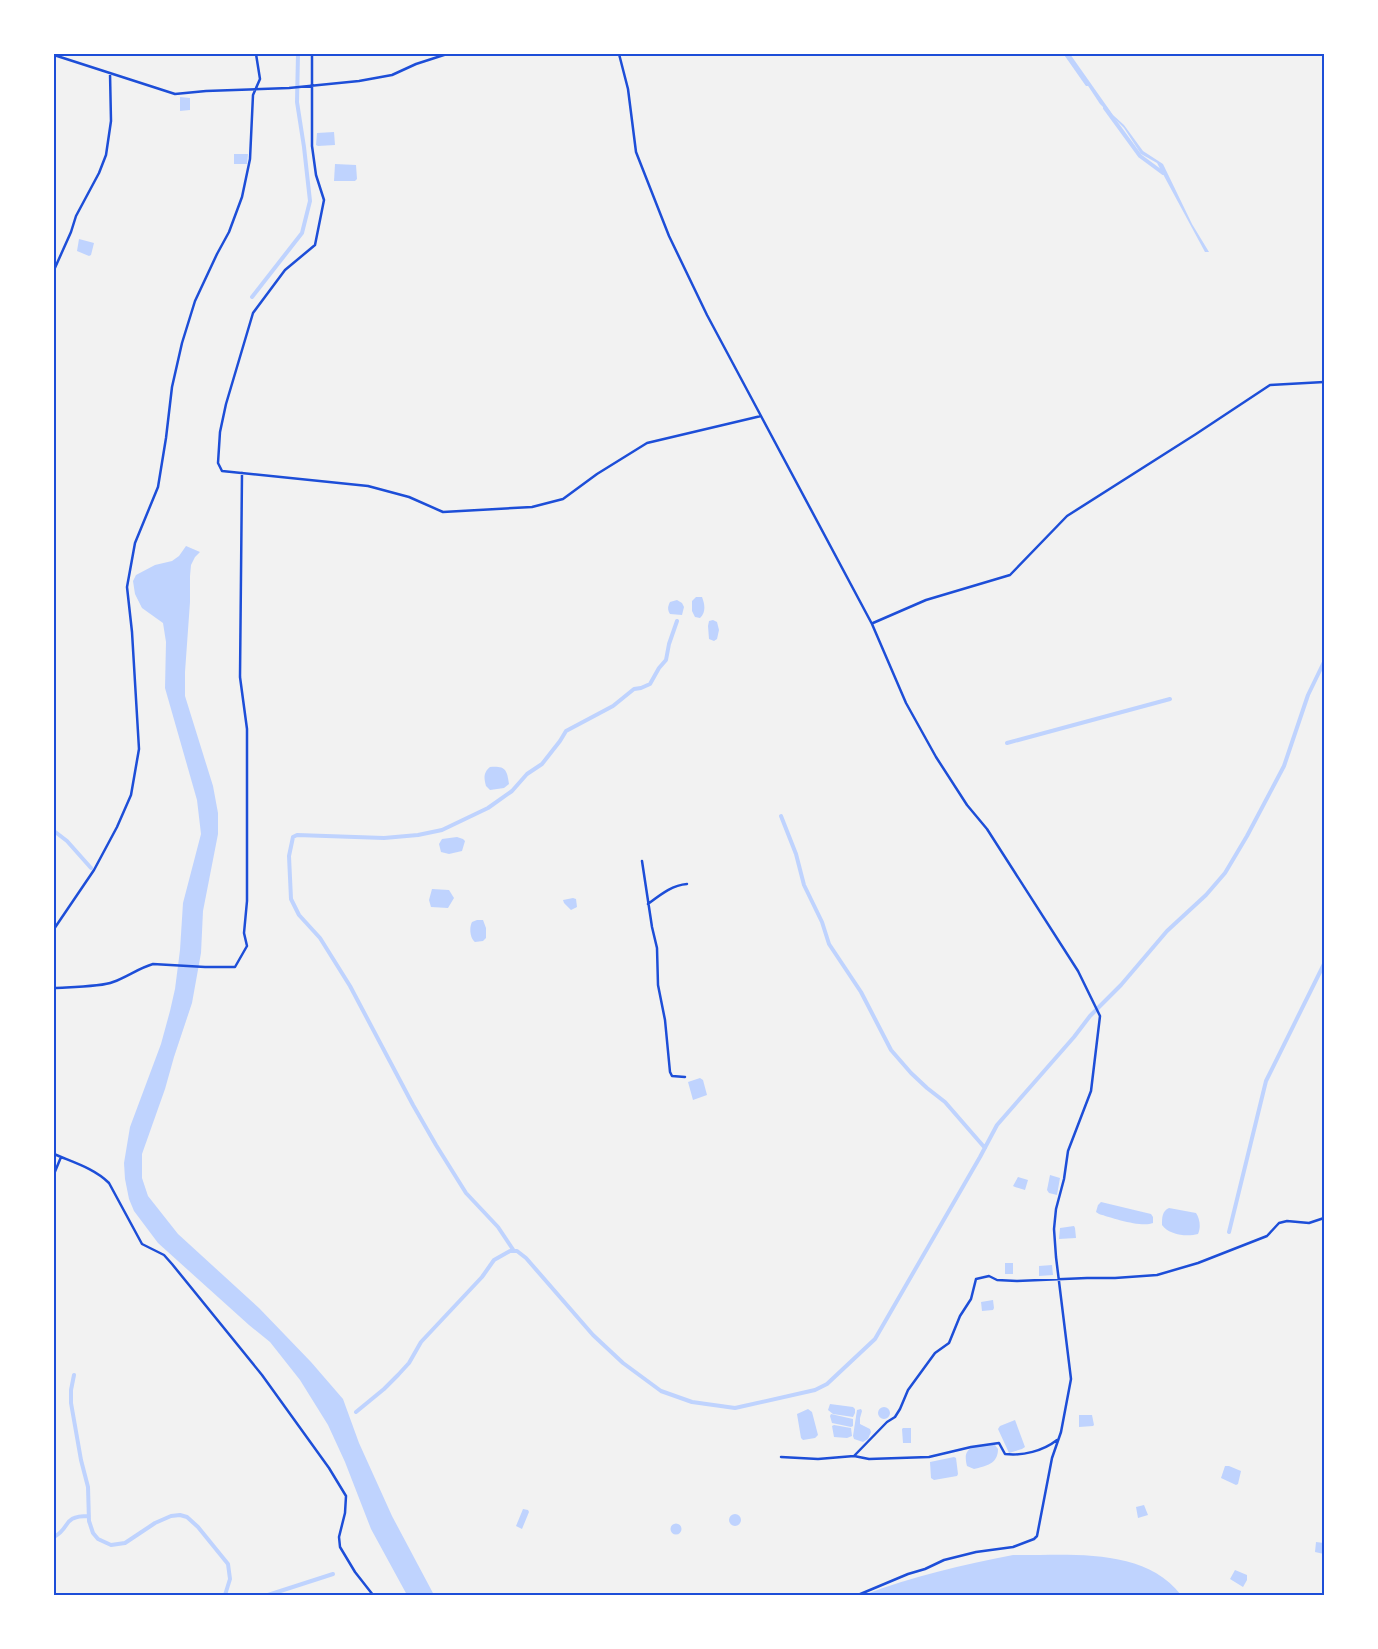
<svg xmlns="http://www.w3.org/2000/svg" width="1378" height="1649" viewBox="0 0 1378 1649" font-family="Manrope,sans-serif">
	<style>
		.water { fill: #bfd3fe }
		.lines { fill: none; stroke-linecap: round; stroke-linejoin: round }
		.canal { stroke: #bfd3fe; stroke-width: 4 }
		.minor { stroke: #1d4ed8; stroke-width: 2.5 }
		.neatline { fill: none; stroke: #1d4ed8; stroke-width: 2 }
	</style>
	<rect width="100%" height="100%" fill="#f2f2f2"/>
	<path class="water" d="M1067,54H1070L1113,115L1124,125L1143,151L1163,164L1192,224L1209,252H1205L1157,163L1141,154L1124,128L1100,104Z
		M180,97L190,98V110L180,111Z
		M334,132L335,145L318,146L316,145L317,133Z
		M234,154H248L247,164H234Z
		M335,164L356,165L357,179L355,181H334Z
		M79,239L94,243L91,255L89,256L77,251Z
		M186,546L200,552L195,557L191,565L190,576V602L185,672V696L213,786L218,813V834L203,911L201,953L192,1003L174,1057L165,1089L142,1154V1178L148,1196L178,1234L259,1308L311,1362L343,1399L359,1443L392,1516L434,1595H407L371,1529L345,1462L328,1425L300,1380L270,1342L249,1325L158,1243L134,1211L129,1199L125,1179L124,1163L130,1127L161,1044L170,1011L175,989L180,950L183,903L201,834L197,800L165,688L166,642L163,623L142,608L135,594L133,581L136,575L155,565L172,561L179,556Z
		M696,597H702C705,605 706,612 700,618L695,617L692,611V601Z
		M677,600L682,603L684,607L682,615L670,614C667,609 668,606 670,602Z
		M713,620L717,622L719,630L717,639L714,641L709,639L708,626L709,621Z
		M490,767C505,766 507,769 509,784L504,788L490,790L486,786C484,778 483,773 490,767Z
		M457,837L463,839L465,841L462,851L449,854L441,852L439,844L442,839Z
		M432,889L449,890L454,898L448,908L431,907L429,900Z
		M573,898L576,899L577,907L571,910L564,903L563,900Z
		M477,920H483L486,928V938L483,941L475,942C470,938 469,928 472,922Z
		M700,1078L703,1080L707,1095L693,1100L688,1082Z
		M1050,1175L1060,1178L1057,1195L1049,1193L1047,1190Z
		M1018,1177L1028,1180L1025,1190L1015,1187L1013,1186Z
		M1101,1202L1151,1214L1153,1217V1223C1142,1228 1112,1218 1099,1214L1096,1212L1098,1205Z
		M1169,1208L1196,1213C1200,1219 1201,1227 1198,1234C1187,1237 1169,1235 1162,1225C1162,1218 1162,1211 1169,1208Z
		M1074,1226L1075,1228L1076,1238L1059,1239L1060,1228Z
		M1005,1263H1013V1274H1005Z
		M1052,1265L1053,1275L1039,1276V1266Z
		M993,1300L994,1308L993,1310L982,1311L981,1302Z
		M830,1404L853,1407L855,1409V1413L853,1417L833,1414L828,1410Z
		M878 1413a6 6 0 1 1 12 0a6 6 0 1 1-12 0Z
		M808,1409L812,1412L818,1435L815,1438L803,1440L801,1438L797,1414Z
		M861,1409L862,1411L860,1418V1424L870,1429L871,1432L868,1439L863,1442L854,1439L853,1436L857,1410Z
		M831,1414L853,1419V1426L851,1427L832,1423L830,1416Z
		M1079,1415H1092L1094,1425L1093,1426L1079,1427Z
		M1015,1420L1025,1447L1022,1449L1009,1453L998,1429L1000,1426Z
		M834,1425L851,1428L852,1436L847,1438L834,1437L832,1426Z
		M903,1428H911V1443H903L902,1429Z
		M988,1444L995,1445L998,1449C998,1464 986,1466 974,1469L967,1466C962,1447 973,1447 988,1444Z
		M954,1457L956,1458L958,1474L957,1476L934,1480L931,1478L930,1462Z
		M1225,1466H1229L1241,1471L1238,1484L1236,1485L1221,1478Z
		M1144,1505L1148,1515L1138,1518L1136,1507Z
		M523,1509L528,1510L529,1512L522,1529L516,1526Z
		M729 1520a6 6 0 1 1 12 0a6 6 0 1 1-12 0Z
		M670.5 1529a5.5 5.5 0 1 1 11 0a5.5 5.5 0 1 1-11 0Z
		M1316,1542L1324,1543V1554L1315,1552Z
		M1013,1555C1068,1556 1143,1546 1181,1595H864C912,1576 963,1565 1013,1555Z
		M1235,1570L1247,1575V1580L1243,1587L1230,1579Z"/>
	<g class="lines">
		<path class="canal" d="M1066,54L1087,84
			M1105,108L1140,156L1163,173
			M252,297L302,233L310,201L304,147L297,102L298,54
			M1007,743L1170,699
			M781,816L796,854L804,885L822,922L829,944L861,992L891,1050L911,1073L927,1088L945,1102L985,1148
			M54,831L67,841L91,868
			M1229,1232L1266,1081L1324,964
			M514,1251L498,1227L466,1193L436,1145L413,1105L350,986L320,938L299,915L291,899L289,856L293,837L297,835L384,838L418,835L442,830L488,808L512,791L527,774L542,764L560,741L566,731L613,706L634,689L641,688L650,684L659,668L666,660L669,644L677,621
			M74,1375L71,1390V1403L81,1460L88,1487L89,1521L93,1533L98,1539L111,1545L125,1543L155,1523L171,1516L180,1515L187,1517L198,1527L228,1564L230,1579L225,1595
			M356,1412L384,1389L398,1375L409,1363L421,1342L482,1277L494,1260L510,1251H517L526,1258L593,1335L623,1363L661,1391L692,1402L735,1408L815,1390L827,1384L875,1339L980,1157L997,1125L1074,1037L1090,1016L1121,985L1167,931L1206,895L1225,873L1247,836L1284,766L1308,695L1324,662
			M54,1537C72,1527 61,1516 89,1516
			M268,1595L333,1574"/>
		<path class="minor" d="M312,54V146L316,175L324,200L315,245L285,270L253,313L226,404L220,432L218,463L222,471L368,486L409,497L443,512L532,507L563,499L597,474L647,443L761,416L872,624L906,703L936,757L967,805L987,829L1078,971L1100,1016L1091,1091L1068,1151L1064,1179L1056,1209L1054,1229L1056,1257L1071,1379L1061,1432L1052,1458L1037,1536L1034,1539L1013,1547L976,1552L944,1560L925,1569L908,1574L858,1595
			M619,54L628,89L636,152L669,236L707,315L761,416
			M54,55L175,94L206,91L289,88L359,81L392,75L416,64L447,54
			M54,270L71,232L76,216L99,173L106,155L111,121L110,73
			M873,623L926,600L1010,575L1067,516L1196,434L1270,385L1324,382
			M642,861L652,927L657,948L658,985L665,1020L670,1072L672,1076L685,1077
			M648,904C660,895 672,885 687,884
			M54,929L94,870L117,827L131,795L139,749L132,632L127,587L135,543L158,487L166,438L172,387L182,343L195,301L217,254L229,232L242,197L250,159L253,95L260,79L256,54
			M54,988C69,987 101,987 113,982C127,977 139,968 153,964L205,967H235L247,946L244,933L247,901V729L240,677L242,473
			M54,1154C72,1162 94,1168 109,1183L142,1244L164,1255L172,1264L262,1375L329,1468L346,1496L345,1513L339,1537L340,1547L355,1572L373,1595
			M54,1174L61,1157
			M854,1456L869,1459L929,1457L971,1447L999,1443L1005,1454C1023,1456 1043,1451 1057,1440
			M781,1457L818,1459L854,1456L887,1422L895,1417L900,1409L908,1390L935,1353L949,1343L960,1316L971,1299L976,1279L989,1276L997,1280L1017,1281L1087,1278H1115L1157,1275L1198,1263L1267,1236L1279,1223L1287,1221L1309,1223L1324,1218"/>
	</g>
	<rect width="1378" height="1649" fill="none" stroke="#ffffff" stroke-width="110"/>
	<rect x="55" y="55" width="1268" height="1539" class="neatline"/>
</svg>
